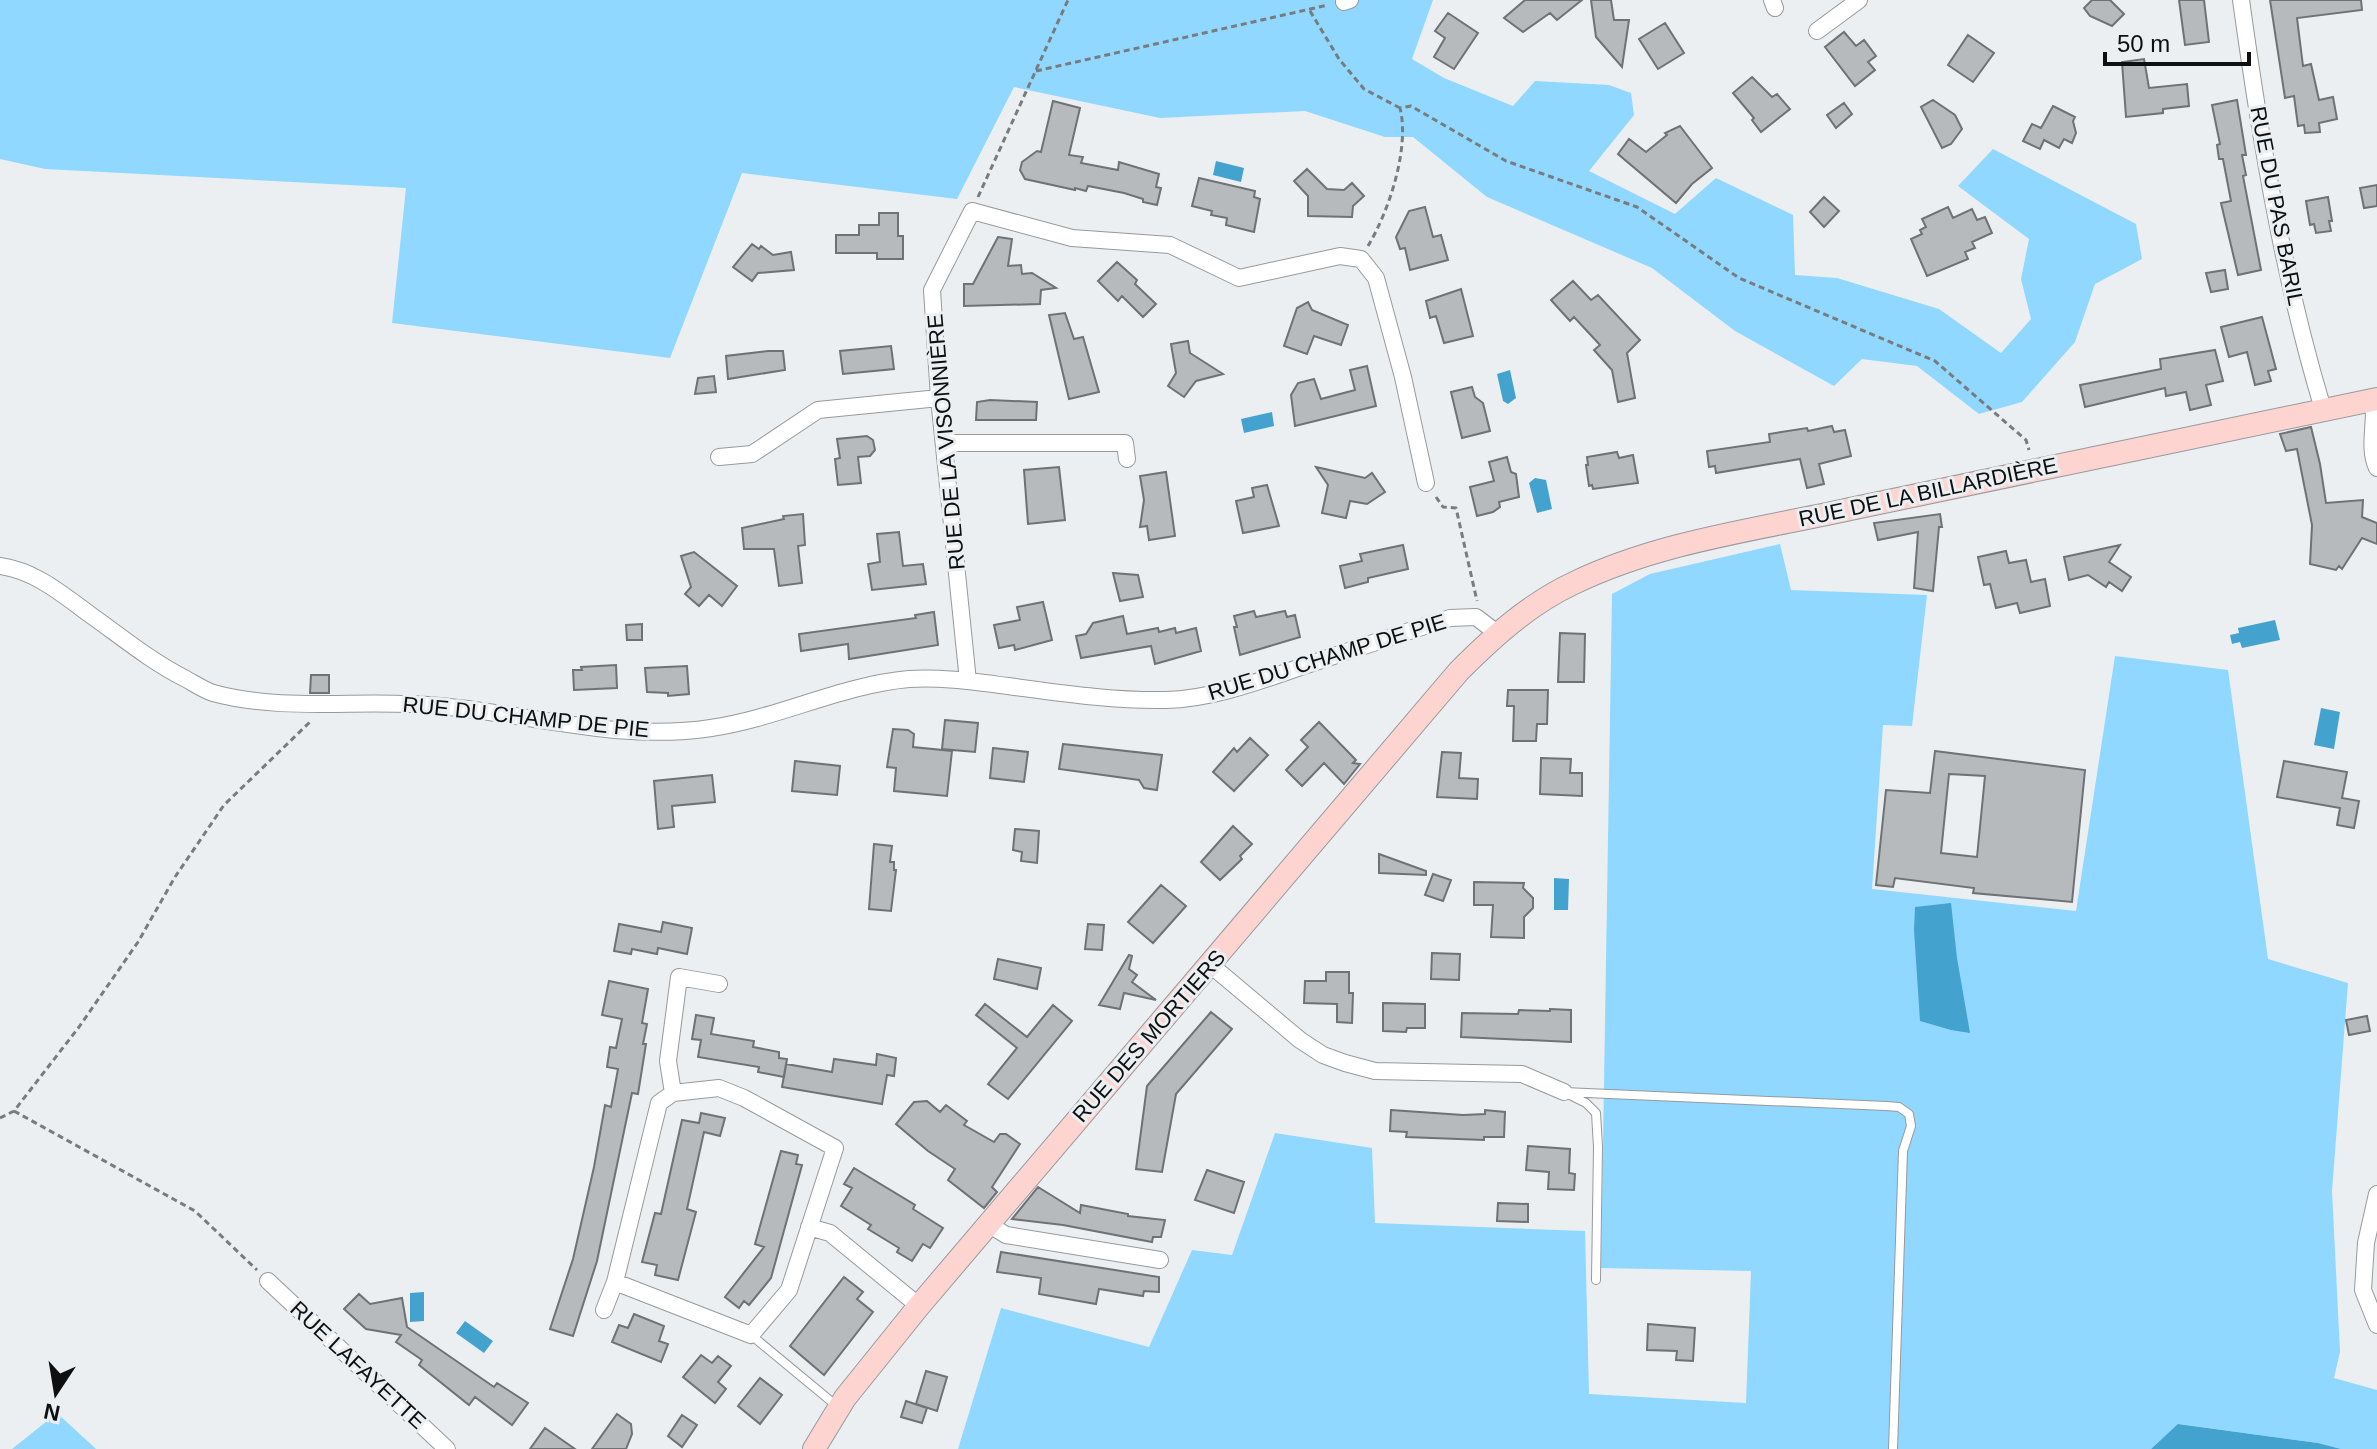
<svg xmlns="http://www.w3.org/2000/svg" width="2377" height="1449" viewBox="0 0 2377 1449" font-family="Arial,sans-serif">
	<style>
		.green { fill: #90d8ff }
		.water { fill: #44a2ce }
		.building { fill: #b6babd; stroke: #6e7274; stroke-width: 2; fill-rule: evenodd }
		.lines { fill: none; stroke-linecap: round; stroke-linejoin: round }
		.lane-casing { stroke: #969a9d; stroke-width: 10 }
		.street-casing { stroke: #969a9d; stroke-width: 18 }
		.secondary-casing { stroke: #969a9d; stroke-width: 24 }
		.path { stroke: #797c7e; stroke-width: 3; stroke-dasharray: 6 4; stroke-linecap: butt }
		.lane { stroke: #fff; stroke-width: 8 }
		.street { stroke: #fff; stroke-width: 16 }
		.secondary { stroke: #fdd4d0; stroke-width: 22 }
		.labels { text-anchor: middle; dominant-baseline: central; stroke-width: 6; stroke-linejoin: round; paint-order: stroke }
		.street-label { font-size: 22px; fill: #0d0f10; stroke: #ebeff2 }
	</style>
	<rect width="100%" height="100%" fill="#ebeff2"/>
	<path class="green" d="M0,0H1433L1412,59L1444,78L1513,106L1535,81L1609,85L1631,93L1634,115L1589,171L1675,214L1716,178L1793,215L1795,275L1837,278L1939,309L2001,353L2031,319L2021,279L2029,239L1958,186L1993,149L2136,224L2142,259L2095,284L2075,342L2022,402L1979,414L1917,366L1862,359L1834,386L1735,331L1652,268L1487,197L1413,137H1385L1305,111L1160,118L1014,87L957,199L742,173L670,358L392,323L406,188L45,169L0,159Z
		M1780,544L1791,590L1927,595L1912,726L1883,725L1872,889L2076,911L2115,656L2228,670L2268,959L2348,983L2332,1191L2340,1352L2334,1378L2377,1390V1449H2341L2318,1443L2179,1424L2151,1449H958L1001,1308L1149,1347L1192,1250L1232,1255L1275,1133L1372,1148L1375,1223L1585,1231L1589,1394L1746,1403L1751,1271L1601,1268L1612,594L1650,574Z
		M57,1413L96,1449H12Z"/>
	<path class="water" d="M1216,161L1244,168L1241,182L1213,175Z
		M1510,370L1516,398L1508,404L1503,401L1497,374Z
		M1272,412L1274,426L1244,433L1241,419Z
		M1535,478L1546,480L1552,509L1537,513L1529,483Z
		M2275,620L2280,640L2242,648L2240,642L2232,644L2230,635L2239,633L2238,628Z
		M2321,708L2340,712L2334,749L2314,745Z
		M1554,878L1569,879L1568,910H1554Z
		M1951,903L1957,958L1970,1033L1951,1030L1920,1021L1914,930L1915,907Z
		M424,1292V1321L410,1322V1293Z
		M465,1321L493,1341L484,1353L456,1333Z
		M2178,1424L2318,1443L2341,1449H2151Z"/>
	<path class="building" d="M1525,0H1582L1557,20L1550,13L1523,32L1504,18Z
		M1591,0H1611L1614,20H1629L1622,67L1596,37Z
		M2092,0H2110L2124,14L2112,26L2090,16L2084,8Z
		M2179,0H2204L2209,42L2185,45Z
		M2270,0H2361L2362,10L2297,18L2303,66L2311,64L2319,100L2333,97L2337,119L2319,123L2320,132L2305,133L2304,125L2298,126L2294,96L2285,98Z
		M1448,13L1478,33L1454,69L1434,57L1445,38L1435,31Z
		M1665,23L1684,53L1658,69L1639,39Z
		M1844,32L1856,46L1864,40L1876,56L1868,62L1875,70L1855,86L1825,47Z
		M1968,35L1994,53L1973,82L1948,65Z
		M2144,59L2149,88L2187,84L2189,106L2163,109V113L2126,117L2122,62Z
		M1752,77L1772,97L1777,94L1790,109L1761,132L1752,120L1754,118L1733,93Z
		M1933,100L1955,115L1962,129L1951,144L1942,148L1921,107Z
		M2237,100L2246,155H2242L2246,175L2243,176L2261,270L2238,275L2221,203L2231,201L2223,159H2219L2217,145L2220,144L2212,105Z
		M1053,101L1080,108L1069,155L1083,157L1081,163L1118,170L1119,162L1159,174L1156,187L1161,188L1157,205L1143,202V199L1124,193L1088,186L1086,191L1075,188V190L1025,179L1020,170L1022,162L1037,151L1041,152Z
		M1844,103L1852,114L1836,128L1827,115Z
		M2053,106L2075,117L2073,121L2076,133L2072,143L2064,139L2059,148L2044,140L2040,149L2023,141L2032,124L2041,128Z
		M1680,126L1712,168L1692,184L1676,203L1618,154L1629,139L1646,152L1667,135L1665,133Z
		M1307,169L1327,189L1344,190L1352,183L1364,196L1353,206L1352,217L1308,216V196L1294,181Z
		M1199,178L1255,191L1254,197L1260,199L1254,232L1226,225L1227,218L1211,215L1212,211L1192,206Z
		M2377,185V206L2364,208L2360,188Z
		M1824,197L1839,211L1824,227L1810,212Z
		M2328,197L2332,221H2329L2331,231L2316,233L2314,224L2310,225L2306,201Z
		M1425,207L1433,237L1441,235L1448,260L1410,270L1405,248L1400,249L1396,237L1409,211Z
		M1948,207L1953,218L1972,209L1977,220L1985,217L1992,233L1972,242L1975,248L1965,252L1968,259L1927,276L1911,239L1922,234L1920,230L1926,227L1922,219Z
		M879,213H898V236H903V259H877V253H836V235H859V225H879Z
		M998,237L1012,239L1008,266L1021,265L1022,274L1032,273L1056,288L1041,290L1040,304L964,306V284H973Z
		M752,244L759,249L761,246L773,255L791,252L794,270L758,273L752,281L733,267Z
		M1117,262L1137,280L1135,284L1156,304L1143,317L1122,296L1118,301L1098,281Z
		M2225,270L2228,289L2211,292L2206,273Z
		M1573,281L1591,300L1598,295L1640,340L1627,353L1635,398L1618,402L1612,370L1594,350L1600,345L1574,317L1570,321L1551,300Z
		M1461,289L1473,336L1444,343L1436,316L1430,318L1426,301Z
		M1308,302L1312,310L1348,325L1341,345L1314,336L1307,354L1284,346L1297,308Z
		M1065,313L1074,339L1083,337L1099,392L1069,399L1049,315Z
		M2262,317L2276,369L2268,371L2271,381L2255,385L2247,352L2229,357L2221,327Z
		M1188,341L1190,353L1223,374L1196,381L1184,397L1168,386L1176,373L1171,344Z
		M891,346L894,369L843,374L840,351Z
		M2215,350L2223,381L2206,385L2211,405L2190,410L2186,392L2166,396L2165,388L2085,407L2080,385L2161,369L2160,359Z
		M768,351H783L785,370L728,379L726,356Z
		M1367,366L1376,406L1295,426L1291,395L1298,383L1314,379L1321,399L1355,390L1350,370Z
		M714,376L716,392L695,394L698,378Z
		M1472,387L1475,397L1483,403L1490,431L1462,438L1451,392Z
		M990,400L1037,402L1036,420H976L977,402Z
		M1832,426L1834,432L1845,430L1851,456L1819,464L1824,484L1807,488L1800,459L1716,473L1715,466L1709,467L1707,451L1770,442L1769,434L1807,428L1808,431Z
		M2311,427L2320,464L2326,503L2363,500L2362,517L2377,523V544L2362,538L2342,569L2339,566L2336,570L2310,564L2312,525L2297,449L2286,451L2280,434Z
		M867,436L873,440L875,450L870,456L858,457L861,483L838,485L835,459L840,458L837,439Z
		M1617,452L1619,458L1633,455L1638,483L1593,489L1592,485L1589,486L1586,465H1588L1587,457Z
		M1507,457L1511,472L1516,474L1519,497L1499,502L1500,507L1493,512L1477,516L1470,487L1494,481L1489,462Z
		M1059,467L1065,520L1028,524L1024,470Z
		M1316,467L1365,478L1372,473L1385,492L1367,504L1350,501L1346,518L1322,513L1328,485Z
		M1166,472L1175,536L1149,540L1147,526L1140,527L1144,500L1140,476Z
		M1267,485L1279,526L1243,533L1236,501L1254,497L1252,488Z
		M803,514L805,545L798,546L802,583L779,586L774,549H744L742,528L784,519L783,516Z
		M1940,514L1942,527H1939L1933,591L1914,588L1918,532L1878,540L1874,523Z
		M899,532L903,566L923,564L926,584L872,590L868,564L880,562L877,534Z
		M1403,545L1408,569L1368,578V582L1345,588L1340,566L1362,561L1360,554Z
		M2120,545L2109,562L2131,577L2122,591L2109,582L2106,587L2088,575L2069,580L2064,557Z
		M2006,551L2009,563L2026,560L2031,582L2045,579L2050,606L2020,613L2017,603L1996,608L1990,584L1984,585L1978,557Z
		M694,552L737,586L722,606L709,595L699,606L685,594L691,587L681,556Z
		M1113,573L1138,575L1143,597L1120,601Z
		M1043,602L1052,640L1015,650L1014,645L999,648L994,625L1020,620L1017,607Z
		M1254,611L1256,617L1285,611L1287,617L1295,615L1300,637L1240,655L1234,627H1237L1234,616Z
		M934,612L938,645L849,659L848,644L801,651L799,634L916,618L915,615Z
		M1123,616L1127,634L1158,628L1159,632L1175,628L1176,633L1196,628L1201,651L1155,664L1151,646L1081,658L1076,636L1086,634L1093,623Z
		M642,624V640H627L626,625Z
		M1560,633L1585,634L1584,682H1558Z
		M616,665L617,688L574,690L573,670H582L581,667Z
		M687,666L689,694L668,696V693L647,692L645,668Z
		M311,675H329V693H310Z
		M1508,690H1548L1547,724H1537L1536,741H1513L1514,706H1507Z
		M945,720L978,723L975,752L942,749Z
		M1319,722L1356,760L1353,763L1360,764L1344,784L1324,763L1302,786L1286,770L1308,747L1301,740Z
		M893,729L908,730L914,734L913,747L952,751L947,796L894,791L896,768L887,767Z
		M1250,738L1268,755L1234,791L1213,772L1234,748L1237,752Z
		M1063,744L1162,755L1157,790L1144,788L1139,780L1059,769Z
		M993,748L1028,752L1024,782L990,778Z
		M1935,751L2085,770L2072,902L1973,893L1974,888L1895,878L1893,887L1876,885L1886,790L1930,793ZM1949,774L1985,776L1977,857L1941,853Z
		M1442,752L1461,753L1459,778L1478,779L1477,799L1437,797Z
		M1541,758L1571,759L1570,773H1582V796L1540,794Z
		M795,761L840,766L837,795L792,791Z
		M2284,761L2347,772L2342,798L2359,801L2354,828L2337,825L2340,808L2277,797Z
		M712,775L715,802L672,806L674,827L658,829L654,781Z
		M1233,826L1252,844L1240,856L1242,859L1220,880L1201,862Z
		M1015,829L1039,831L1037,863L1021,861L1022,852L1013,850Z
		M874,844L892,846L890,862H894V870H896L891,911L869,909Z
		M1379,854L1426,871V875L1379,873Z
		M1433,874L1451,880L1443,901L1425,895Z
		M1474,882L1524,883L1523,888L1533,898V908L1524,917V938L1491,937L1493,905H1474Z
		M1161,885L1186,906L1153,943L1128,922Z
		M663,922L692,928L687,954L658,948L657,954L632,949L631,954L614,951L619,924L661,932Z
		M1088,924L1104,925L1102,950L1085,949Z
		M1432,953L1460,954L1459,980L1431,979Z
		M1129,955L1132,956L1129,969L1137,975L1132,982L1156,1000L1124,993L1120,1009L1099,1005Z
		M998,959L1041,968L1037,989L994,979Z
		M1326,972H1349V993H1353L1352,1023L1337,1022V1004L1304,1003L1305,981H1326Z
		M609,981L648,989L642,1023L647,1024L643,1044H646L638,1094L632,1093L597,1261L573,1336L550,1329L573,1259L594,1167L605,1105L611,1107L618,1069L607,1067L610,1047L616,1048L622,1019L602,1015Z
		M1383,1003L1425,1004V1028H1407L1406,1032L1383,1031Z
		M985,1004L1027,1037L1053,1005L1072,1021L1008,1099L988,1084L1017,1048L976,1015Z
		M1550,1009L1571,1010V1042L1461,1037L1462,1013L1518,1014L1519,1010L1550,1011Z
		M1211,1012L1232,1029L1176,1094L1162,1172L1136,1169L1147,1086Z
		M696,1015L714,1018L711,1034L754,1041L753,1047L779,1052V1058L787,1059L784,1077L758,1072L759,1067L698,1057L701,1040L692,1039Z
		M2367,1016L2370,1031L2349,1035L2346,1020Z
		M877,1054L896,1058L894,1076L887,1075L882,1104L782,1087L786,1064L832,1072L834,1059L876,1065Z
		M927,1101L940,1112L946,1105L967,1121L964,1125L994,1142L1000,1134H1006L1020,1144L992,1187L997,1192L984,1208L948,1180L955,1169L928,1151L896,1124L914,1102Z
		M1391,1110L1463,1115L1485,1114V1110L1505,1112L1504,1137H1484V1140L1406,1137L1407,1132L1390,1131Z
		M701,1113L725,1118L720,1136L704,1132L687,1209L696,1212L678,1280L655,1275L657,1265L642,1262L655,1213L661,1214L682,1120L699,1123Z
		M1528,1146L1570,1149L1569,1173L1575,1174L1574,1190L1548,1189L1549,1172L1526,1170Z
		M781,1151L798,1155L796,1164L802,1165L771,1278L749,1305L744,1301L739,1308L725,1297L764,1247L755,1244Z
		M854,1168L915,1205L913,1209L943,1228L930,1248L923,1244L912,1261L897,1252L899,1248L868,1229L871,1225L841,1206L852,1188L844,1184Z
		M1207,1170L1244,1182L1234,1213L1195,1200Z
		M1038,1187L1080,1213L1081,1205L1128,1214V1216L1165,1220L1161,1237H1153L1152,1242L1063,1225L1012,1219Z
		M1498,1203L1528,1204V1222L1497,1221Z
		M1001,1252L1159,1277V1292L1144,1291L1143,1296L1099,1289L1096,1304L1039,1294L1041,1278L997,1272Z
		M844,1277L863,1292L857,1299L873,1312L824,1375L790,1346Z
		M359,1294L370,1304L402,1298L407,1327L494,1387L497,1383L528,1403L512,1425L475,1397L469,1405L419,1365L422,1360L396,1342L401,1335L366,1329L344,1309Z
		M634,1314L664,1326L659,1341L668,1344L661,1362L612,1342L619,1325L628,1328Z
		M1648,1324L1695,1328L1693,1361L1676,1360L1677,1351L1647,1350Z
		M701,1355L712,1363L718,1356L731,1366L718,1382L726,1389L715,1403L683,1377Z
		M926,1371L947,1377L937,1411L916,1404Z
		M760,1378L782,1395L760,1424L738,1406Z
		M906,1401L927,1408L922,1423L901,1417Z
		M617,1414L631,1424L632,1434L626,1449H592Z
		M682,1415L697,1425L682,1447L668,1436Z
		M545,1428L575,1449H530Z"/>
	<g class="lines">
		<defs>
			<path id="lane" d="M1564,1092L1886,1106L1899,1107L1909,1114L1911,1126L1903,1151L1893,1449
				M1568,1094L1586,1103L1596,1113L1598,1147L1596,1280
				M751,1335L838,1407"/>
			<path id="street" d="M1772,0L1775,8
				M2241,0C2260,137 2283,277 2323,409
				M1344,2L1350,0
				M1817,31L1859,0
				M2373,400C2377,422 2367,447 2377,468
				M945,443H1125L1127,459
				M719,457L752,454L818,410L939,398
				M0,566C36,571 63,595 92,616C123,638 152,662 186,679C195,684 204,690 213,693C287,713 365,698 440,706C530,714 620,742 711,728C779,718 841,685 909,679C942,677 976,682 1008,686C1061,693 1113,701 1166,700C1211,699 1257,682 1298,668C1349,651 1399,634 1450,618L1476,617L1497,633
				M968,681L939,398L932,290L972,211L1072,238L1170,245L1239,278L1340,256L1361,259L1376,278L1403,377L1426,483
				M1212,963L1219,972L1300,1040L1323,1055L1345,1063L1375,1071L1522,1074L1564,1092
				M719,1088L744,1098L835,1148L789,1290L751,1335L615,1282L659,1103L673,1093Z
				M673,1093L668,1061L679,977L719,984
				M2377,1194L2366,1243L2363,1290L2377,1325
				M988,1224L1006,1235L1160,1260
				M809,1227L830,1233L919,1306
				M268,1281L447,1449
				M604,1310L615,1282"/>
			<path id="secondary" d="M814,1449L845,1398L919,1306L1459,671C1493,637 1529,604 1574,583C1661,541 1761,529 1855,508C2029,471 2203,436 2377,399"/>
		</defs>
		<use href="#lane" class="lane-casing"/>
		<use href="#street" class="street-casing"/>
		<use href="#secondary" class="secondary-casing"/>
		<path class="path" d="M1310,11L1339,59L1364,89L1400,108
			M1036,71L1328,5
			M978,197L1068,0
			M1368,246C1389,211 1410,148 1400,108L1411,106L1506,161L1637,207L1739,278L1935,361L2026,440L2029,450
			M1436,497L1443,507L1456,508L1477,601
			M14,1111L195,1211L257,1270
			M0,1118L14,1111L79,1027L138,942L175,877L224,805L311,721"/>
		<use href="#lane" class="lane"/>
		<use href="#street" class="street"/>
		<use href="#secondary" class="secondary"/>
	</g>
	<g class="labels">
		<g class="street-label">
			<text transform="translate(2277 206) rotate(79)">RUE DU PAS BARIL</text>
			<text transform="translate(946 442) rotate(-95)">RUE DE LA VISONNIÈRE</text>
			<text transform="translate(1928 492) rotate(-12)">RUE DE LA BILLARDIÈRE</text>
			<text transform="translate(1327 657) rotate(-17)">RUE DU CHAMP DE PIE</text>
			<text transform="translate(526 717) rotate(6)">RUE DU CHAMP DE PIE</text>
			<text transform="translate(1149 1036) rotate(-49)">RUE DES MORTIERS</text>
			<text transform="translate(358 1365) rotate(43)">RUE LAFAYETTE</text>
		</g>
	</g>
	<g transform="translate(56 1393) rotate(192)" stroke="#ebeff2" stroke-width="6" paint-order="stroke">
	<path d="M0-6L14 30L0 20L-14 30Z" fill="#0d0f10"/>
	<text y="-12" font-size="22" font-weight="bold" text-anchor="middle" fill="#0d0f10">N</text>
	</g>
	<path d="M2105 52v12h144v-12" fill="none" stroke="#0d0f10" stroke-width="4"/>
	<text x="2117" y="52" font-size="24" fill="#0d0f10" stroke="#ebeff2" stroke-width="6" paint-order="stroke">50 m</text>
</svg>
